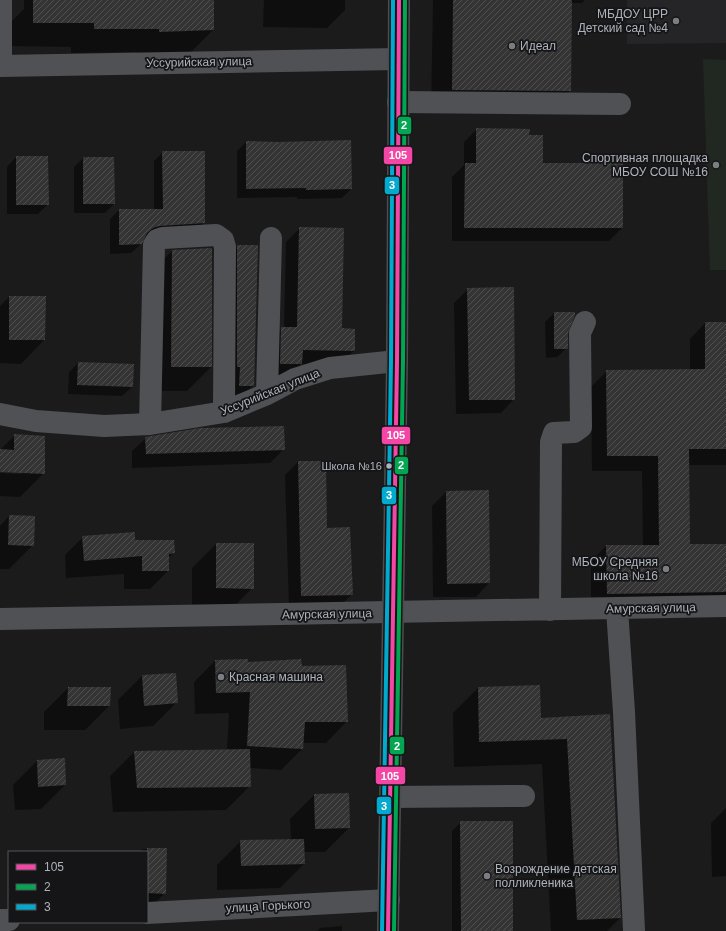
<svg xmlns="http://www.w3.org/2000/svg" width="726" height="931" viewBox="0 0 726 931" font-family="Arial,sans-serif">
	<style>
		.built { fill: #252527 }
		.grass { fill: #212821 }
		.shadow { fill: #0007 }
		.building { fill: url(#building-hatch) }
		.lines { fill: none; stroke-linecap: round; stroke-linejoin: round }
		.minor { stroke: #4f5154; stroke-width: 22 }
		.major { stroke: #4c4d50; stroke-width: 22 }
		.bus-1-casing { stroke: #151517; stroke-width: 7 }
		.bus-2-casing { stroke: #151517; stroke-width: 7 }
		.bus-3-casing { stroke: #151517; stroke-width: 7 }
		.bus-1 { stroke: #f346a5; stroke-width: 4 }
		.bus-2 { stroke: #00a651; stroke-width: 4 }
		.bus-3 { stroke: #00a9ce; stroke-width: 4 }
		.poi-dot { fill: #7a7e82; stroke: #151517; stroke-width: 1.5 }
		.bus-dot { fill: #adb3ba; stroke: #151517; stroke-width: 1.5 }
		.labels { text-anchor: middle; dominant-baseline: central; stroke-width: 3.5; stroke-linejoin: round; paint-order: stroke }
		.bus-label { font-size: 11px; fill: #adb3ba; stroke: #151517; text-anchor: end }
		.poi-label { font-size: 12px; fill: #adb3ba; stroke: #151517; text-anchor: end }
		.street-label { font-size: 12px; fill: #adb3ba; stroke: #151517 }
		.line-badge { stroke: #151517; stroke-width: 1.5 }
		.badge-label { font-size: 11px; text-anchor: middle; font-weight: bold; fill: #fff }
	</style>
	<defs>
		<pattern id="building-hatch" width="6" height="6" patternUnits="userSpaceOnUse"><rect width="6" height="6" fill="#343435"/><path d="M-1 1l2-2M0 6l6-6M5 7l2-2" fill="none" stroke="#4f4f50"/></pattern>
	</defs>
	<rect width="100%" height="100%" fill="#1b1b1b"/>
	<path class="built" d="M627,0H726V43L627,44Z"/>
	<path class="grass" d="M703,59L726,60V270H710Z"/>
	<path class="shadow" d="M24,0H213V30L189,54L136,55V52L71,53V47L9,46V24L24,9Z
		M264,0H345V10L327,28L263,27Z
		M433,0H585L582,3H571L570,91L549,111L431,110Z
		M477,129L528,136L542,164L622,228L609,241H452V177L464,165V142Z
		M246,142L351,189L342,198L297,199V197L237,198V151Z
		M163,152L204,223L195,232L149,235L144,237L141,244L131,253L110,254V219L119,210H154V161Z
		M16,157L48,204L38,214H7V167Z
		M83,158L114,204L105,213H74V167Z
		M300,228L341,329L354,351L340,364H301L288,377H267L268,342L282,328H284L286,242Z
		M238,246L253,385L240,399H226L224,260Z
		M172,251L211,367L187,391H148V275Z
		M468,289L514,399L501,413L456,414L454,303Z
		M9,297L44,340L21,364L0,363V306Z
		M554,313L567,333V348L557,357L546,358L545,322Z
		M705,323H726V465H688L689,545H726V608L591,609V561L606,546H643L642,471H592L591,387L607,371L690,370V339Z
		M78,363L133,365L132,387L122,396L68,394L69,372Z
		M15,435L44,473L20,497L0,496V473L22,474V472L0,471V450Z
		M146,438L284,449L270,463L132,468V451Z
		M298,462L352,594L339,607L289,609L285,475Z
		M446,492L489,583L476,597H433L432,506Z
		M9,516L33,545L9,569H0V526Z
		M83,537L134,541L174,553L168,558V571L150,589H124V574L66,578L65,555Z
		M216,544L252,588L229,612H192V568Z
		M215,661L301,667L347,721L326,743H303L302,749L281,770L250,768V786L226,810L113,812L110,776L134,752L227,750L229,713L195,714L194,682Z
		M142,676L177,702L153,726L120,729L118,700Z
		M68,688L109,706L85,730H44V712Z
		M478,688L540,719L609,715L620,918L607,931H551L542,764L454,767L453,713Z
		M64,759L65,785L41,809L15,810L13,785L37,761Z
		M314,795L349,828L325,852H304V864L280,888L217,890V865L241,841L291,840L290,819Z
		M726,808V876L712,877L711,823Z
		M461,822L512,931H452V831Z
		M143,849H166L165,893L147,911V852H139Z
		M342,926V931H317L320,928Z"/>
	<path class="building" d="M33,0H214V30L159,32V29H94V23H33Z
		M453,0H572L571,91L452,90Z
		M476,128L530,129L529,135H543V163H623V228H464L465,163H476Z
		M351,140L352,189L306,190V188L246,189V141L278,142Z
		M162,151H205V223L159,226L153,228L147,233L142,244L119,245V209H163Z
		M16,156H48L49,205H16Z
		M83,157H114L115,204H83Z
		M299,227L344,228L342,328L355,329V351L303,350L302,364H280L281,327H297Z
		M237,245H258L254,386H239L240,367H237Z
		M212,248V367H171L172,250Z
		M514,287L515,400H469L467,288Z
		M9,296H46L45,340H9Z
		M554,312H575V315L568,333V349H554Z
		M705,322H726V449H689L690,544H726V592L607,594L606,545H659L658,456H607L606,370L705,369Z
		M78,362L134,364L133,387L77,385Z
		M284,426L285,450L146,454L145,437L200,428Z
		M14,434L45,436V474L0,472V449L14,450Z
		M298,461H326L327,528L350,527L353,595L301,596Z
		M489,490L490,583L447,584L446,491Z
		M9,515L35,516L34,546L8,545Z
		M135,532V540H174L175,553L169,554V571H142V556L84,561L82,536Z
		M216,543H254V589L216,588Z
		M248,659V662L301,659L302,666L346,665L348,722H305L303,749L247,746L250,692L216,693L215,660Z
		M176,673L178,703L144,706L142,675Z
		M540,685L541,718L610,714L621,918L577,920L567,739L479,742L478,687Z
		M68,687H111L110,706H67Z
		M250,749L251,787L137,788L134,751Z
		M65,758L66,785L38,787L37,760Z
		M349,793L350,828L315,829L314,794Z
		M460,821H513V931H461Z
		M304,839L305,864L241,866L240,840Z
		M147,848H167L166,894L147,893Z"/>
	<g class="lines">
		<path class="minor" d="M1,0V66
			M0,66L398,59
			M398,102L620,104
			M267,394L271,238
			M0,414L36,421L104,426L150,424L224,412L267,394L295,379L330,368L397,361
			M150,424L154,245L157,240L163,238L216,235L223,240L225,247L224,412
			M617,609L624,712L634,931
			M550,610L551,442L554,433L574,432L581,427L580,333L585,322
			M0,619L726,606
			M390,797L524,796
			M147,913L389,900
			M0,920H9"/>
		<path class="major" d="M388,931L397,361L399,0"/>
		<defs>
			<path id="bus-1" d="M388,931L397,361L399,0"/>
			<path id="bus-2" d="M394,931L403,361L405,0"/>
			<path id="bus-3" d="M382,931L391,361L393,0"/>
		</defs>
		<use href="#bus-1" class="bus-1-casing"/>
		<use href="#bus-2" class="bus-2-casing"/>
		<use href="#bus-3" class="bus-3-casing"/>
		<use href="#bus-1" class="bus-1"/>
		<use href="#bus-2" class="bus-2"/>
		<use href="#bus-3" class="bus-3"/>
	</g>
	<g class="poi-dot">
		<circle cx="676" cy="21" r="4"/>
		<circle cx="512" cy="46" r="4"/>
		<circle cx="716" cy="165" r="4"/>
		<circle cx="666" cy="569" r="4"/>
		<circle cx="221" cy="677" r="4"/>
		<circle cx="487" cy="876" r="4"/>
	</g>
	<circle class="bus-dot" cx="389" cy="466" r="3.5"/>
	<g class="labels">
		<g class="bus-label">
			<text x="382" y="466">Школа №16</text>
		</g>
		<g class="poi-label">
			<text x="668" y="14">МБДОУ ЦРР<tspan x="668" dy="14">Детский сад №4</tspan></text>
			<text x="520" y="46" text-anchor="start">Идеал</text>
			<text x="708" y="158">Спортивная площадка<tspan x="708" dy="14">МБОУ СОШ №16</tspan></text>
			<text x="658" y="562">МБОУ Средняя<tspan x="658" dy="14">школа №16</tspan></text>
			<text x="229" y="677" text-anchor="start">Красная машина</text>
			<text x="495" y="869" text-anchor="start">Возрождение детская<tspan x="495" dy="14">полликленика</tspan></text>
		</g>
		<g class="street-label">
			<text transform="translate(199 62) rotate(-1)">Уссурийская улица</text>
			<text transform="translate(270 392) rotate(-22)">Уссурийская улица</text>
			<text transform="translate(651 608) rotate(-1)">Амурская улица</text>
			<text transform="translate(327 614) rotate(-1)">Амурская улица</text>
			<text transform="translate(268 906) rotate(-3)">улица Горького</text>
		</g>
	</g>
	<g class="line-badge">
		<rect x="397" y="116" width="15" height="19" rx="4" fill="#00a651"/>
		<rect x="383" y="146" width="30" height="19" rx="4" fill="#f346a5"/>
		<rect x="384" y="176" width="16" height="19" rx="4" fill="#00a9ce"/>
		<rect x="381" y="426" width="30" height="19" rx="4" fill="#f346a5"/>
		<rect x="394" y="456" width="15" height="19" rx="4" fill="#00a651"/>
		<rect x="381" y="486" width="16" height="19" rx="4" fill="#00a9ce"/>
		<rect x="389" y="736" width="16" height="19" rx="4" fill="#00a651"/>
		<rect x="375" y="766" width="31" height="19" rx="4" fill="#f346a5"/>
		<rect x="376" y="796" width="16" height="19" rx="4" fill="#00a9ce"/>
	</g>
	<g class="badge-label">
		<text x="404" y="129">2</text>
		<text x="398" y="159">105</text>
		<text x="392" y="189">3</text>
		<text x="396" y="439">105</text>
		<text x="401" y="469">2</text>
		<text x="389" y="499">3</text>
		<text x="397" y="750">2</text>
		<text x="390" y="780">105</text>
		<text x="384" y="810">3</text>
	</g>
	<rect x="8" y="851" width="140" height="72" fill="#151517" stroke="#525458"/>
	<rect x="16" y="864" width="20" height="6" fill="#f346a5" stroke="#525458"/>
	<text x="44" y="871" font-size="12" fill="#adb3ba">105</text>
	<rect x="16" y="884" width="20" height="6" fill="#00a651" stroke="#525458"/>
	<text x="44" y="891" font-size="12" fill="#adb3ba">2</text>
	<rect x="16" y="904" width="20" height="6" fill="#00a9ce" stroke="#525458"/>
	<text x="44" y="911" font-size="12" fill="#adb3ba">3</text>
</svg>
